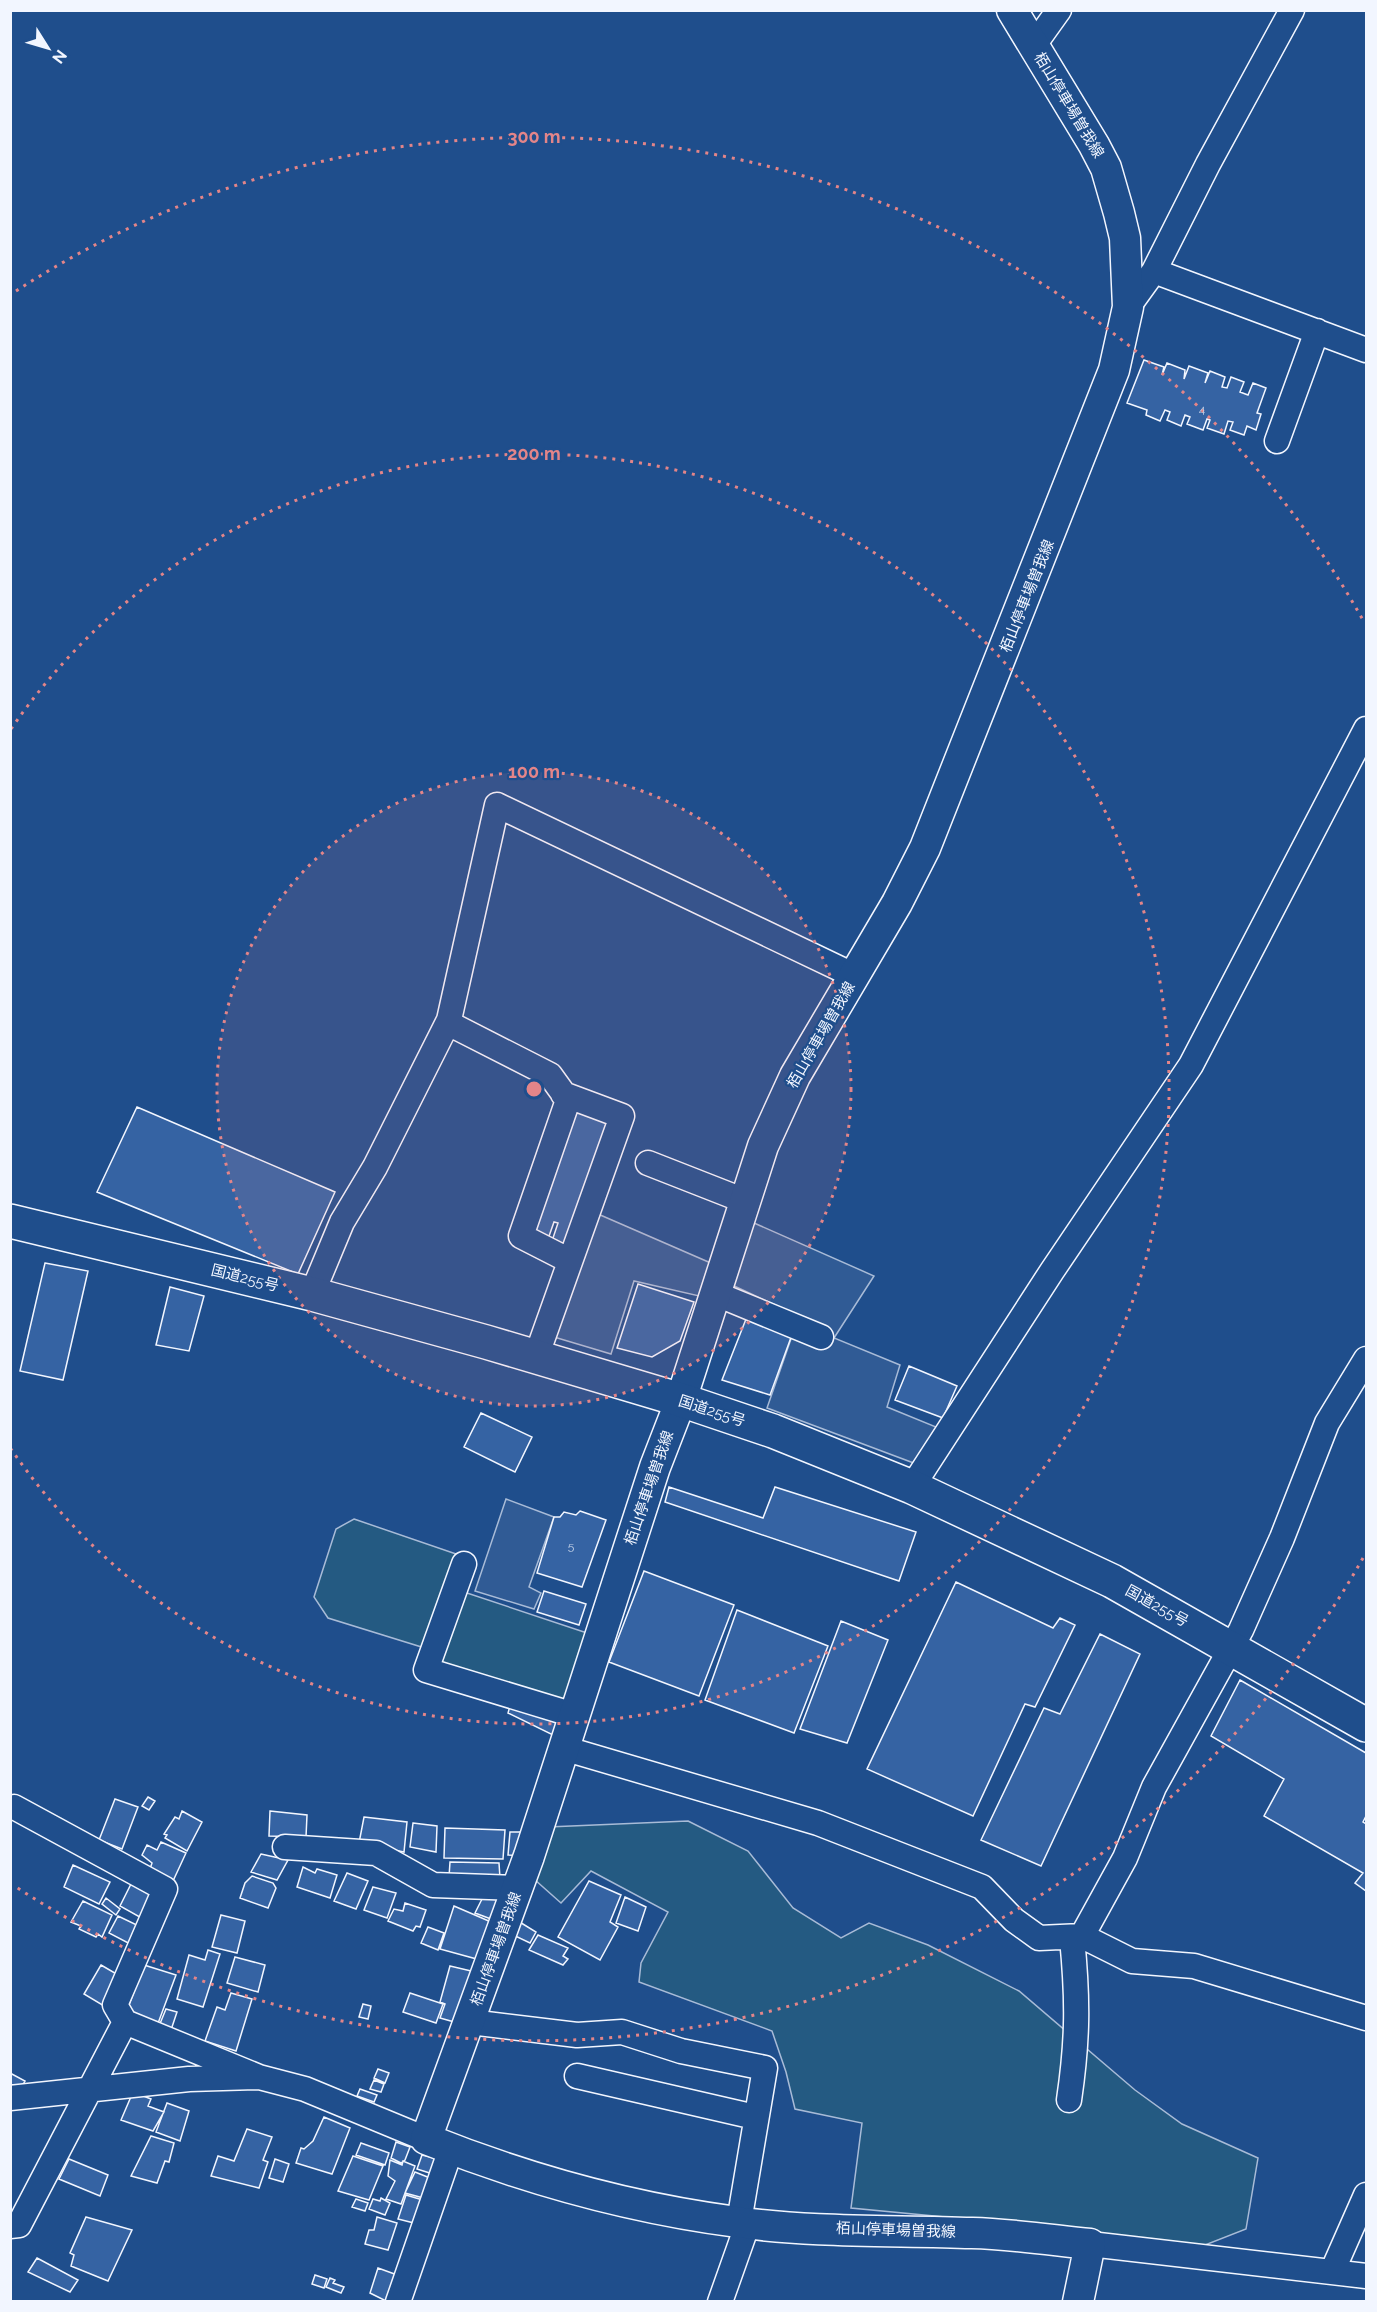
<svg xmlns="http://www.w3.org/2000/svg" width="1377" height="2312" viewBox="0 0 1377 2312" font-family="Raleway,'Noto Sans JP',sans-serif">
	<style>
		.green { fill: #245a82; stroke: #a8bbd7; stroke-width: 1.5 }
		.parking { fill: #305b95; stroke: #a8bbd7; stroke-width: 1.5 }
		.building { fill: #3563a3; stroke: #f2f6ff; stroke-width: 1.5 }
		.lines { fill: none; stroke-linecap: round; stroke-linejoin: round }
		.minor-casing { stroke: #f2f6ff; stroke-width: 27 }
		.major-casing { stroke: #f2f6ff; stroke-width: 33 }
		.highway-casing { stroke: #f2f6ff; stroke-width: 36 }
		.minor { stroke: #1f4e8c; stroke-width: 24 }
		.major { stroke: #1f4e8c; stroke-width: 30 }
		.highway { stroke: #1f4e8c; stroke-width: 33 }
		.ring { fill: none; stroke: #e38589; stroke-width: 3; stroke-dasharray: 3 6 }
		.labels { text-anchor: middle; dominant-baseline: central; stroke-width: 4.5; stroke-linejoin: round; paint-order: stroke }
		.number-label { font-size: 12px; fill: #c3d1e8 }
		.street-label { font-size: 15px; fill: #f2f6ff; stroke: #1f4e8c }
		.centre { fill: #e38589; stroke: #1f4e8c; stroke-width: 3 }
		.ring-label { font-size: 18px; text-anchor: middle; font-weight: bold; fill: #e38589; stroke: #1f4e8c; stroke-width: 4.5; stroke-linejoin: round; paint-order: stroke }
	</style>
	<rect width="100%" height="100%" fill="#1f4e8c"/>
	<path class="green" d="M354,1519L459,1555L428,1649L328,1618L314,1597L336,1529Z
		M461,1591L590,1634L566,1704L437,1662Z
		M688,1821L748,1851L793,1908L841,1938L869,1923L928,1945L1019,1991L1135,2090L1182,2124L1258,2158L1246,2229L1200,2247L1028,2225L851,2208L862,2123L795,2109L786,2072L772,2031L639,1982L641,1963L668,1912L591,1871L561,1903L534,1879L548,1827Z"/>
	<path class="parking" d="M598,1214L713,1264L699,1296L634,1281L611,1354L554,1337Z
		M754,1223L874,1276L834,1338L900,1365L887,1407L941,1429L919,1465L767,1408L799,1316L732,1285Z
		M506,1499L554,1517L529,1587L541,1593L534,1609L475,1591Z"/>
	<path class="building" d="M1144,360L1164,367L1162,375L1167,363L1185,370L1184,379L1189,366L1208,373L1205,383L1210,371L1225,377L1222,387L1227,388L1231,377L1244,382L1240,392L1248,395L1253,383L1266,388L1257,413L1261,414L1256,430L1247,426L1244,435L1230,430L1233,422L1228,421L1224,434L1207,428L1210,420L1207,419L1203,430L1187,424L1190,417L1185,415L1181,426L1167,420L1170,412L1165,410L1160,421L1146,415L1147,410L1127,403Z
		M137,1107L335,1192L298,1274L97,1192Z
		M573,1108L614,1119L568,1246L552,1241L558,1223L554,1222L548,1239L529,1234Z
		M45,1263L88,1271L63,1380L20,1371Z
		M638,1284L694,1302L680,1341L652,1357L617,1348Z
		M170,1287L204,1296L189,1351L156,1345Z
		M748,1314L793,1332L770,1395L722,1380Z
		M909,1366L957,1386L943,1418L895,1400Z
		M481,1413L532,1437L515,1472L464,1447Z
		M669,1487L763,1518L775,1487L916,1532L899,1581L665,1502Z
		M580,1511L606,1520L582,1587L537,1573L554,1517H560L564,1512L576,1515Z
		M644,1571L734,1605L699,1696L609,1662Z
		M956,1582L1053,1628L1060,1618L1075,1625L1035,1707L1025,1704L973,1816L867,1769Z
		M544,1591L586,1604L579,1625L537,1612Z
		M737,1610L828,1646L794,1733L705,1700Z
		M841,1621L888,1640L847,1743L800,1729Z
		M1100,1634L1140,1654L1041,1866L981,1840L1044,1708L1060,1714Z
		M1240,1680L1366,1753V1816L1363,1822L1366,1824V1891L1355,1883L1363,1873L1264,1816L1284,1779L1211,1736Z
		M511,1702L561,1717L555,1736L508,1713Z
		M148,1797L155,1801L149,1810L142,1806Z
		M115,1799L138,1807L122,1849L99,1840Z
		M182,1811L202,1822L187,1851L165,1838L167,1835L164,1834L175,1817L179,1819Z
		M270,1811L307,1815L306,1837L269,1836Z
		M364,1817L407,1822L404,1852L359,1843Z
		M413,1823L437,1826L436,1852L410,1847Z
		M445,1828L505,1830L503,1859L444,1858Z
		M510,1832H529V1856L508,1855Z
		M161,1842L186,1853L173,1881L150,1869L152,1863L142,1855L147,1845L157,1850Z
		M261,1854L288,1860L277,1880L251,1872Z
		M450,1862L499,1863L500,1878L449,1877Z
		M73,1865L110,1882L99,1904L64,1887Z
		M303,1867L315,1873L317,1869L337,1875L330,1898L297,1887Z
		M347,1873L368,1881L356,1909L334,1901Z
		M252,1876L273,1883L276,1888L268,1908L240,1898L245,1883Z
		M589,1881L621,1895L610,1922L618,1927L600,1960L558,1937Z
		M132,1882L158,1896L145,1920L120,1906Z
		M373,1887L396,1893L387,1918L364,1910Z
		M493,1895L509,1902L499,1922L475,1913L482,1899Z
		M625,1897L646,1907L638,1931L616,1923Z
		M106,1898L120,1909L116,1915L102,1904Z
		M83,1901L112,1915L102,1937L98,1934L96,1937L79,1929L81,1926L71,1922Z
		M405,1903L426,1910L420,1927L416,1926L413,1931L388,1921L394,1909L403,1911Z
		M454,1906L498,1925L484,1961L440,1949Z
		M221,1915L245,1921L237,1953L212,1947Z
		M118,1916L141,1927L132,1945L109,1933Z
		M518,1921L536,1932L530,1943L511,1934Z
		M428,1927L444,1933L438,1950L421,1943Z
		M538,1935L568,1948L563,1956L568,1959L563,1965L529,1950Z
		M208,1950L220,1954L203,2007L177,1999L189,1955L205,1960Z
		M235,1957L265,1965L258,1992L227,1983Z
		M101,1965L120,1976L104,2006L84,1994Z
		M144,1965L176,1975L157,2026L126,2013Z
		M450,1966L484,1974L465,2025L440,2018L445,2004L440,2002Z
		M231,1993L252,1999L236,2051L205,2041L217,2007L225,2010Z
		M410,1993L443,2004L436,2023L403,2012Z
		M363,2004L371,2006L368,2019L359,2017Z
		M166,2009L177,2012L171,2030L159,2026Z
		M378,2069L389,2073L385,2083L374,2078Z
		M10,2073L25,2081L21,2088L10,2084Z
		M374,2080L384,2084L381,2092L370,2089Z
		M360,2089L377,2095L374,2102L357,2096Z
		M133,2092L151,2099L148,2106L164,2112L153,2131L121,2120Z
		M167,2103L189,2111L180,2141L156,2132Z
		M324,2117L350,2128L332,2174L296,2163L301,2148L304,2149L313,2141Z
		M247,2129L272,2137L263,2160L268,2162L259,2188L211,2176L218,2156L234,2161Z
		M151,2136L174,2143L169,2162L165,2161L157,2183L131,2176Z
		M396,2142L410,2147L405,2160L401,2163L391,2158Z
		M361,2143L389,2153L385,2165L356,2155Z
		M422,2155L442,2160L436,2175L417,2169Z
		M353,2156L383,2166L369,2200L338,2191Z
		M69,2159L108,2175L100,2196L59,2179Z
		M275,2159L289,2164L283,2182L269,2178Z
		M390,2160L402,2165L403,2161L415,2166L401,2204L386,2199L395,2181L388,2176Z
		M415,2172L435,2180L427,2199L405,2193Z
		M406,2195L426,2201L418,2224L398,2219Z
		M381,2198L390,2203L385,2215L369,2209L373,2199L380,2201Z
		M356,2199L368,2203L365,2211L352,2207Z
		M86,2217L132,2230L108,2281L71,2266L74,2255L70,2253Z
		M377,2217L397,2223L388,2250L365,2244L369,2230H374Z
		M37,2258L78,2280L70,2292L28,2272Z
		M378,2268L400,2276L388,2302L370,2293Z
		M315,2275L327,2279L324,2288L312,2284Z
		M330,2278L335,2280L333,2283L344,2287L341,2293L326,2287Z"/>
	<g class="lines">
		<defs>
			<path id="minor" d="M1034,45L1059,10
				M1154,271L1366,350
				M1128,307L1154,271L1208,164L1292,10
				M1277,441L1317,331
				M448,1023L550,1075L568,1100L521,1236L570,1261
				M648,1163L745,1201
				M714,1293L821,1337
				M312,1294L342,1222L375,1167L449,1020L497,805L855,976
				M536,1357L622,1116L563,1094
				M912,1487L1052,1271L1191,1065L1366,729
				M464,1564L426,1670L574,1715
				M563,1748L818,1823L982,1887L1014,1920L1039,1938L1082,1936L1132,1961L1194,1966L1366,2018
				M14,1807L165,1889L115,2005L125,2022L259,2077
				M285,1847L376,1853L433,1885L517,1888
				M1082,1936L1125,1858L1154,1787L1241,1630L1282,1538L1327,1423L1366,1359
				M470,2022L577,2035L622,2032L681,2051L765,2068L739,2222
				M577,2076L755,2117
				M10,2098L189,2079L259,2077L305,2089L426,2139
				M1069,2100C1078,2039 1078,1999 1072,1938
				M10,2226L19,2225L125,2022
				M1090,2244L1366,2276
				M1332,2272L1366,2195
				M398,2302L451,2149
				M720,2302L748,2223"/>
			<path id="major" d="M1012,10L1094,145L1106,168L1119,213L1125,238L1128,307L1114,370L925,848L897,903L795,1076L763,1146L681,1400L655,1467L529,1856L426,2139C526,2179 630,2208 737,2222C814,2233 894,2230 972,2233C1011,2234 1051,2240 1090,2244L1078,2302"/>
			<path id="highway" d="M10,1221L312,1294L486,1342L681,1400L773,1431L912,1487L1112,1581L1366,1725"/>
		</defs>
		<use href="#minor" class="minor-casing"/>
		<use href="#major" class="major-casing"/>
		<use href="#highway" class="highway-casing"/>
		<use href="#minor" class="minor"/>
		<use href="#major" class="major"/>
		<use href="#highway" class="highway"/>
	</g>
	<circle cx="534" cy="1089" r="317" fill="#e38589" fill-opacity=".12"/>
	<g class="ring">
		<circle cx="534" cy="1089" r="317"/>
		<path d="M11 729A635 635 0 1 1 11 1449"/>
		<path d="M1363 1558A952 952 0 0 1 16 1887M16 291A952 952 0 0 1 1363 620"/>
	</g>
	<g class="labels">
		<g class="number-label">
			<text x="1202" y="409">4</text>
			<text x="571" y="1546">5</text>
		</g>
		<g class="street-label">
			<text transform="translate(1069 105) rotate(59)">栢山停車場曽我線</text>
			<text transform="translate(1027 596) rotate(-68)">栢山停車場曽我線</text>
			<text transform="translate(821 1035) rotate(-60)">栢山停車場曽我線</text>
			<text transform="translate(245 1278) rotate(14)">国道255号</text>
			<text transform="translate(712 1411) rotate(18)">国道255号</text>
			<text transform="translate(649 1488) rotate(-71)">栢山停車場曽我線</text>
			<text transform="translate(1157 1606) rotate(29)">国道255号</text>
			<text transform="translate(496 1949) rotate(-70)">栢山停車場曽我線</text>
			<text transform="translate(896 2230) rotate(2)">栢山停車場曽我線</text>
		</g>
	</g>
	<circle cx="534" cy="1089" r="9" class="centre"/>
	<g class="ring-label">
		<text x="534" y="143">300 m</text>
		<text x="534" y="460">200 m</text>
		<text x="534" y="778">100 m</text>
	</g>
	<rect width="1377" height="2312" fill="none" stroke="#f2f6ff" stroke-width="24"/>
	<g transform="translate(48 48) rotate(127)" stroke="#1f4e8c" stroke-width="4.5" paint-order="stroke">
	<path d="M0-4.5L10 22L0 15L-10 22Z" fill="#f2f6ff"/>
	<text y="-9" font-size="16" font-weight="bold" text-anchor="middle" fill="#f2f6ff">N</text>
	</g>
</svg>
